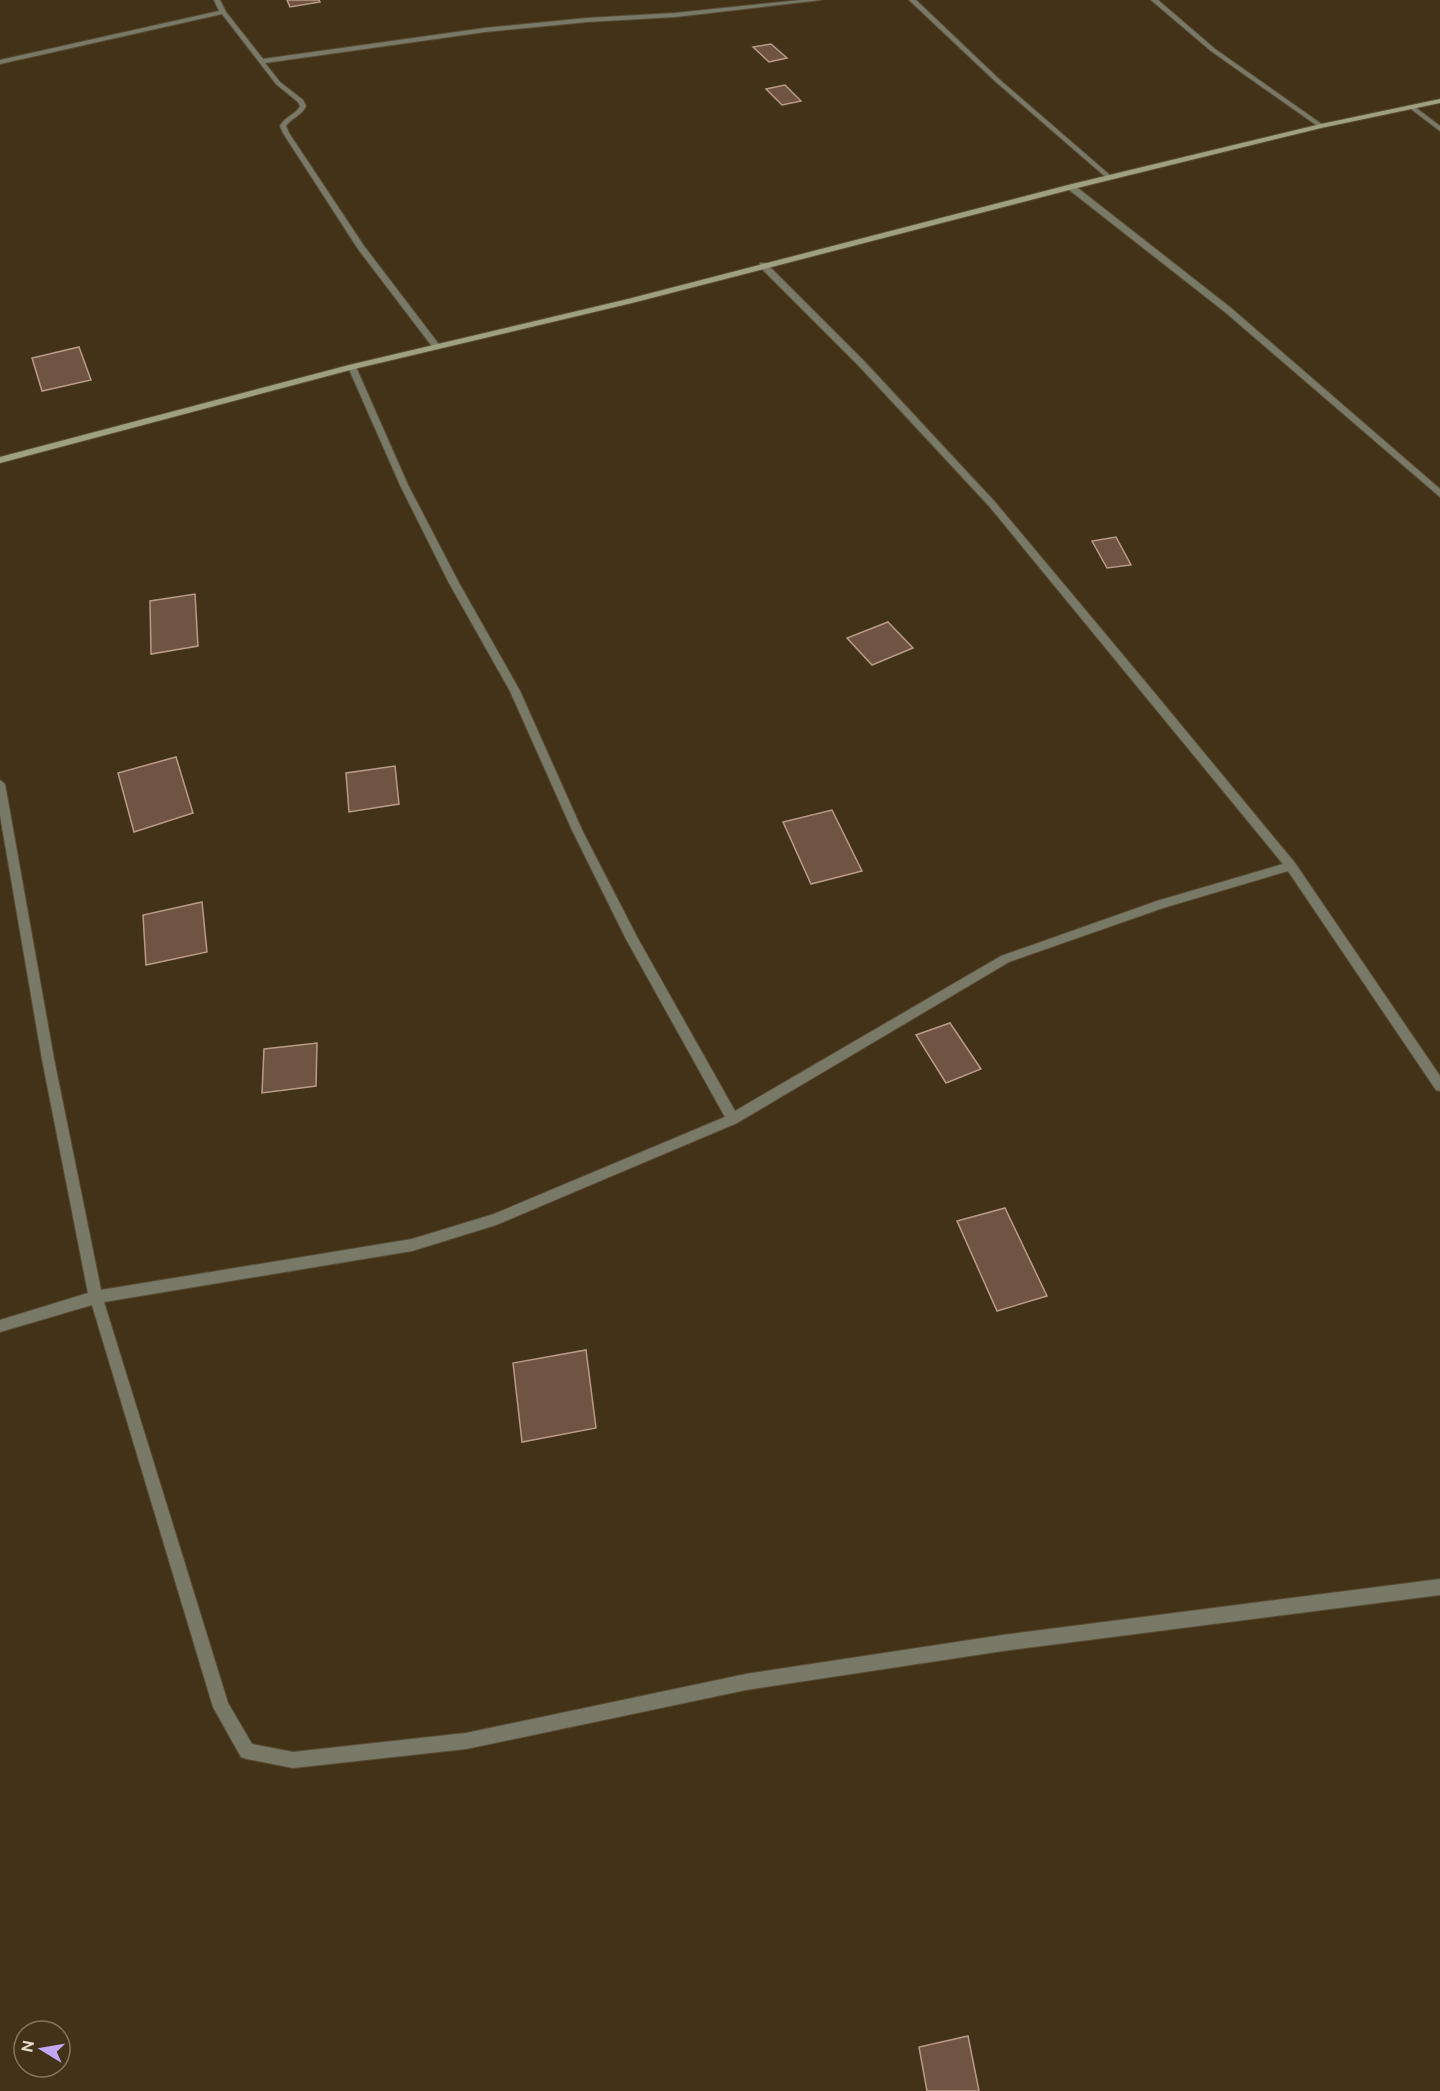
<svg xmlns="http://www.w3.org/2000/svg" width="1440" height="2091" viewBox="0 0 1440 2091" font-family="Ubuntu,sans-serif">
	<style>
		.building { fill: #6f5343; stroke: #ba9b89; stroke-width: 1.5 }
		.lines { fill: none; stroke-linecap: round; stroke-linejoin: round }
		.street-casing { stroke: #5b4d35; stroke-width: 2 }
		.secondary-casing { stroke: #5b4d35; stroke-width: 2 }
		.street { fill: #787967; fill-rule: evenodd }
		.secondary { fill: #9f9f82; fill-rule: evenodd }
	</style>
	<rect width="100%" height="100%" fill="#413218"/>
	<path class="building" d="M287,0H319L320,2L290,7Z
		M771,44L787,58L769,62L753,47Z
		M785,85L801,101L782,105L766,89Z
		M79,347L91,380L42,391L32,358Z
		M1116,537L1131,565L1107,568L1092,541Z
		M195,594L198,646L151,654L150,601Z
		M888,622L913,648L872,665L847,638Z
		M176,757L193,813L134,832L118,773Z
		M395,766L399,804L349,812L346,773Z
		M832,810L862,871L811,884L783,822Z
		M202,902L207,952L146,965L143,915Z
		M950,1023L981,1069L946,1083L916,1035Z
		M317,1043L316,1086L262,1093L264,1049Z
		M1005,1208L1047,1296L997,1311L957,1221Z
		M586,1350L596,1428L522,1442L513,1363Z
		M968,2036L979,2091H927L919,2047Z"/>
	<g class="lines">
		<defs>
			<path id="street" d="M214,0H220L226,12L263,59L485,28L587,18L675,13L801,0H821L675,17L587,22L485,32L265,63L280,82L303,100L306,106C302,116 292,117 286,126L289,133L364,246L441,347L437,349H434L358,249L283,133L280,126C285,116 297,114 300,106L298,102L276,84L222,14L0,64V60L219,11Z
				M909,0H916L1000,80L1112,177V179H1108L996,82Z
				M1151,0H1158L1215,49L1323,125V127H1319L1211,51Z
				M1411,107H1415L1440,126V131L1411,109Z
				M1068,185H1074L1231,308L1440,489V497L1225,312L1068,189Z
				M760,263H766L864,361L995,502L1153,691L1295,863L1440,1076V1091L1436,1090L1288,871L1163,908L1009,962L737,1123L496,1225L412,1251L104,1302L228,1703L252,1744L293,1752L466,1733L746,1674L1003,1635L1440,1579V1595L1003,1651L746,1690L466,1749L293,1768L247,1759L241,1757L213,1707L92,1305L0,1332V1320L88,1293L42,1059L0,815V780L5,784L54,1059L101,1290L412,1239L494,1214L725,1117L626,939L572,830L510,691L449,583L400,485L348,367L349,365L356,367L408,485L459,583L520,691L582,830L637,937L735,1111L1001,956L1157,901L1283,864L989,506L858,365L760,267Z"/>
			<path id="secondary" d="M1440,99V103L1321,128L1073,189L632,303L354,369L0,463V457L349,365L628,299L1068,185L1321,124Z"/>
		</defs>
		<use href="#street" class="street-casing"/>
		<use href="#secondary" class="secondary-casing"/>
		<use href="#street" class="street"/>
		<use href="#secondary" class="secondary"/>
	</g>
	<g transform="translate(42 2049) rotate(281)"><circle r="28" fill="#413218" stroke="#837660" stroke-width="1.5"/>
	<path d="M0-4.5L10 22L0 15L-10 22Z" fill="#c2a8f2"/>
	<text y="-9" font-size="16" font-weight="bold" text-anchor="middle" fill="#e5dccd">N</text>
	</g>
</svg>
